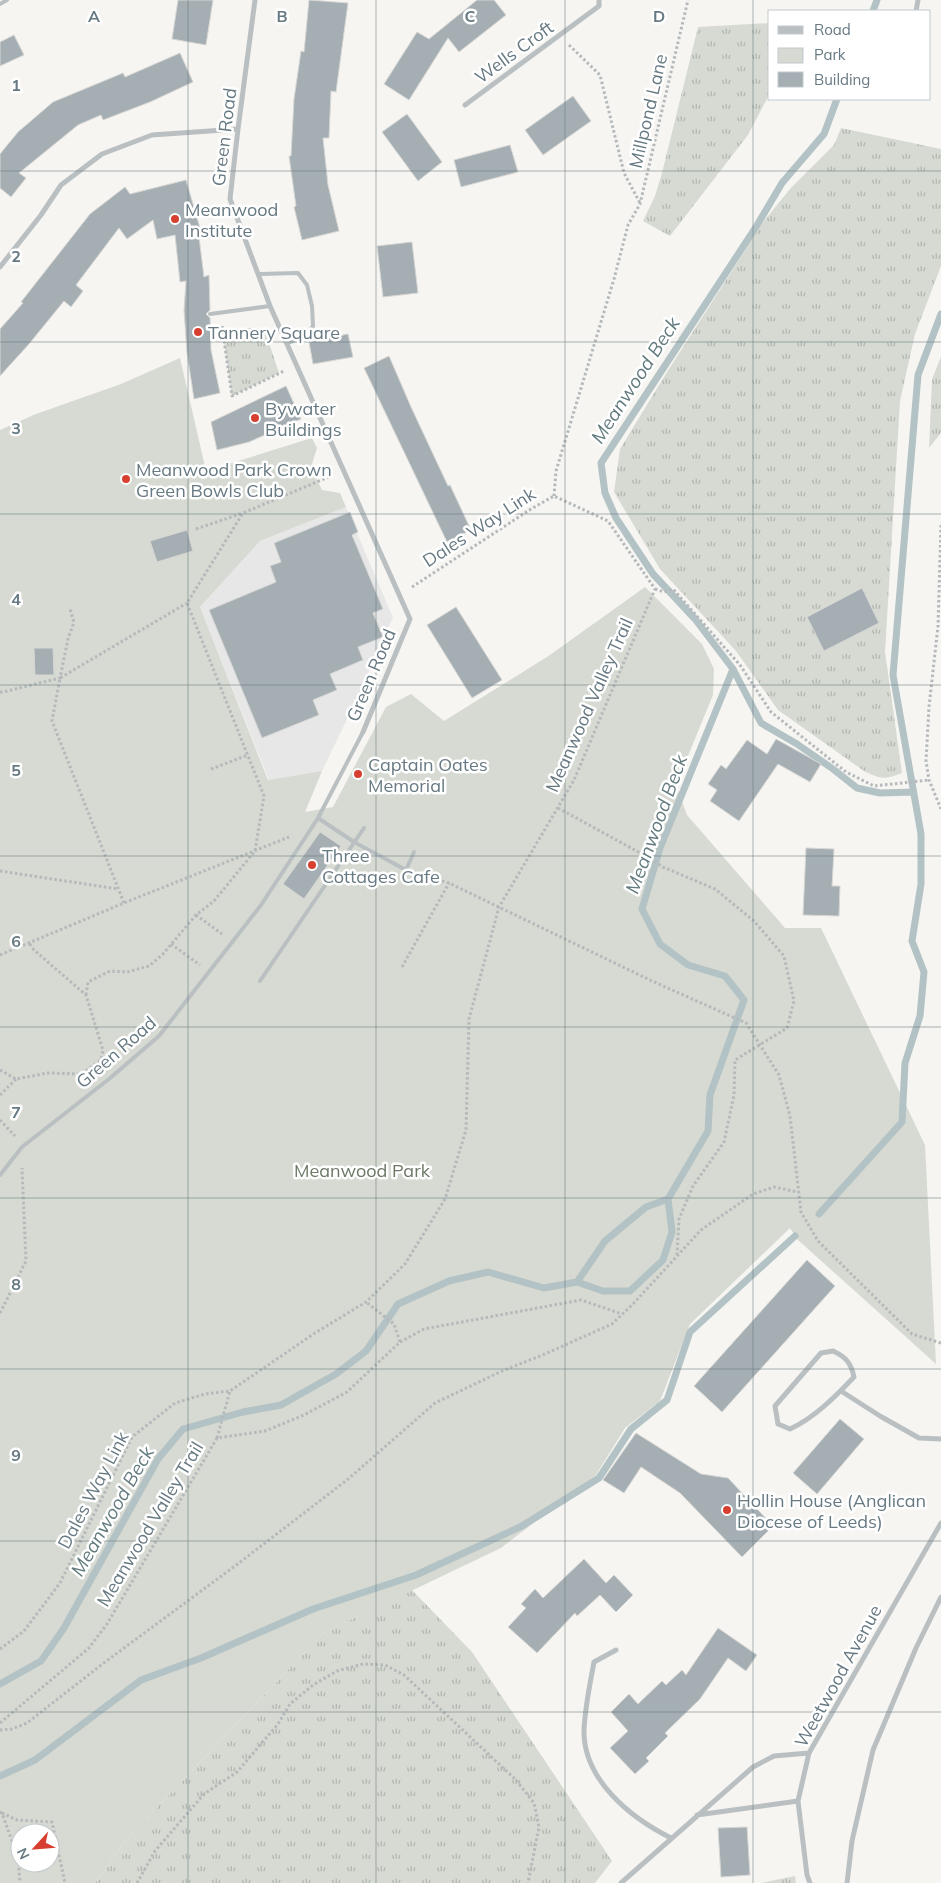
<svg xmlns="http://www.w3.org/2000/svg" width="941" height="1883" viewBox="0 0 941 1883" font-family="Mulish,sans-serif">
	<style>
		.built { fill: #e6e7e6 }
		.grass { fill: url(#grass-tufts) }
		.green { fill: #d6dad2; fill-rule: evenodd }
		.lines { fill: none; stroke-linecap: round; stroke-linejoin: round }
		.stream { stroke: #b3c2c4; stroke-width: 7 }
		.building { fill: #a5aeb2; stroke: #d7d7d5 }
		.path { stroke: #b5b9bb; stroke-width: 3; stroke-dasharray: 2.5 2.5; stroke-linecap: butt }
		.lane { stroke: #bac0c2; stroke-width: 4 }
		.street { stroke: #bac0c2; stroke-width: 5 }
		.grid { fill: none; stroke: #677982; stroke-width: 1; stroke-opacity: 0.55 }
		.poi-dot { fill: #d74031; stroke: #fff; stroke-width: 2 }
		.labels { text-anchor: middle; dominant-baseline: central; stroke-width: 5; stroke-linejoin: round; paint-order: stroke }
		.street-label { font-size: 18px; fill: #677982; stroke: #fff }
		.poi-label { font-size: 18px; fill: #677982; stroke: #fff; text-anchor: start }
		.park-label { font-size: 18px; fill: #6c7965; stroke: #fff }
		.water-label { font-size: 19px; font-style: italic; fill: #637b7e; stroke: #fff }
		.grid-label { font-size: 16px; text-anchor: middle; font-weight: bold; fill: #677982; stroke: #fff; stroke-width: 5; stroke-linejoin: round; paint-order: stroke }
	</style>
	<defs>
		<pattern id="grass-tufts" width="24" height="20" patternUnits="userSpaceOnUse" patternTransform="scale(1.25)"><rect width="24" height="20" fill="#d6dad2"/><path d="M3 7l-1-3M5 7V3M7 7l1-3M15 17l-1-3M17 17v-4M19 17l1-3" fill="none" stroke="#b1b6b0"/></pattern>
	</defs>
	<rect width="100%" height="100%" fill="#f6f5f2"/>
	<path class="built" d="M346,507L393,618L383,637L363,686L322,771L269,780L200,607L260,541Z"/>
	<path class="grass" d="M770,23V93L748,135L670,236L643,221L655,196L662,173L698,27Z
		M841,128L941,149V266L915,334L900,401L885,652L902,773C885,780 880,779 864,771L778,710L736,651L660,569L614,492L620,449L667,372L764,221L790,189L834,145Z
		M222,328H264L279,373L232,396Z
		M941,357V433L929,448L932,379Z
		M412,1590L472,1652L612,1861L595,1883H95L126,1840L323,1633Z
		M795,1876L796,1883H761Z"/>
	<path class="green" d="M180,358L206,471L312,438L317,448L311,467L322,490L340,493L346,507L260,541L200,607L268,780L322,771L305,812L333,807L386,707L411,694L444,721L547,657L645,587L702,644L714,669L713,695L676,785L687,815L785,928H821L925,1145L936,1364L798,1240L790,1228L690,1324L660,1401L625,1428L596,1475L501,1548L323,1633L126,1840L95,1883H0V430L36,414L121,384ZM20,1833H50V1863H20Z"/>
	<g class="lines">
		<path class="stream" d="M873,11L877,0
			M733,669L761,723L797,744L833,769L857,788L880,793L913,792
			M819,1214L902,1122L905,1063L920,1016L924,972L912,941L921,884V834L893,675L918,375L941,314
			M577,1282L603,1291H630L663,1260L672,1232L668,1199
			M0,1684L41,1661L64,1628L158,1459L183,1429L243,1412L281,1405L336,1374L366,1351L398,1304L449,1281L488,1272L544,1288L577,1282L605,1241L646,1207L668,1199L708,1131L710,1095L744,1000L725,976L688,965L660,944L642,909L660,848L733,669L695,619L653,574L616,518L605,493L601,463L756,227L782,183L824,134L837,99
			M0,1776L35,1760L141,1680L201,1658L313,1609L416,1575L522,1526L599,1478L631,1429L667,1400L690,1332L795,1236"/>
	</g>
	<path class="building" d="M178,0H213L206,45L172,39Z
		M309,0L348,3L336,92L331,91L329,138H323L328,185L339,231L302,240L294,207L296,206L289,156H291L294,99L301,51L304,52Z
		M477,0H494L506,15L459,52L448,38L409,100L384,84L417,32L429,39Z
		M14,35L24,55L0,66V42Z
		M180,53L193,82L150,102L103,120L101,115L78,125L19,173L26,178L11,197L0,188V154L18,132L53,102L123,73L125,77Z
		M573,96L591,121L543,155L525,130Z
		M407,114L442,162L418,181L382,132Z
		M510,145L518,172L461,187L454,160Z
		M186,180L200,228L198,229L204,277L209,275L210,310L206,314L210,318L211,350L220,393L194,399L187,353L184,310L186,281L180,282L175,235L157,239L153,220L127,239L119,228L76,285L83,291L71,307L64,301L29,344L0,376V329L23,303L21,302L90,214L125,187L130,194Z
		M412,242L418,293L383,297L377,246Z
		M348,334L353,357L313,364L309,342Z
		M389,356L411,407L448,486L450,485L471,530L447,542L364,368Z
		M286,386L301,419L249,442L217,450L211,422Z
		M350,512L358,532L352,535L383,609L373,613L383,637L358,647L363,660L330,674L337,690L313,700L319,715L262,738L209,610L276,582L270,566L281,562L274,543Z
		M187,530L193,551L157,562L150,541Z
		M862,588L879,623L824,651L807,617Z
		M456,607L502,680L472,698L427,625Z
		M34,648H53L54,675H35Z
		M776,739L821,764L810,782L778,764L739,821L710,801L717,790L708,784L721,765L726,769L747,740L767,754Z
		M320,832L341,846L304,899L283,884Z
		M806,848L834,849L832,886H840L839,916L803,915Z
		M807,1260L835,1286L722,1412L694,1386Z
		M840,1419L864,1439L817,1494L793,1473Z
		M636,1433L701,1474L728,1478L773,1526L742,1557L680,1493L641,1467L624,1493L603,1480Z
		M584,1559L606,1583L614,1575L633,1595L616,1612L600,1595L577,1616L575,1613L537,1653L508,1627L526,1608L521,1604L535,1589L543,1598Z
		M718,1628L757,1655L746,1671L728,1658L700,1699L665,1733L668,1736L646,1758L649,1761L635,1774L610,1748L628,1731L611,1712L629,1694L638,1704L662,1681L666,1685L682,1670L686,1675Z
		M747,1827L750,1875L721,1877L718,1828Z"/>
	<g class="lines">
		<path class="path" d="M569,45L600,75L624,173L640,203
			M222,326L232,396L284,371
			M554,496L556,471L614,279L628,225L640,204L688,0
			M941,525L938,626L929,707L926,761L929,780L941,809
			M196,529L243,513
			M412,587L531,509L554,496L608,521L655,589
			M655,589L664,592L673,589L740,665L771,712L846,772L874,786L929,780
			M0,692H3L60,678L68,639L74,622L70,609
			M211,769L248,755
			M558,808L642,854L663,867L715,889L754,921L784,956L794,1001L787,1028L735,1060L734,1095L724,1142L693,1186L679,1219L677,1255
			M0,871L118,889
			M418,874L449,883L652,981L746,1023L779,1075L790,1116L801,1212L818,1241L912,1334L941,1343
			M124,903L52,721L60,678L187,603
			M196,915L222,934
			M171,944L200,965
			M0,955L124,903L289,837
			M402,967L449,883
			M86,995L88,982L110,971L127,972L149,966L163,954L196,915L214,901L255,851L264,796L187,603L243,513L331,476
			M0,1070L16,1079L48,1073L82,1074L101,1060L103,1050L86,995L34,950L29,943
			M0,1095L16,1079
			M0,1120L15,1136
			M0,1313L26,1261L22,1168
			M400,1342L424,1329L581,1300L622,1314
			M217,1438L230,1391
			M0,1649L24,1631L60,1583L132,1437L175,1403L205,1394L230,1391L315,1333L366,1302L405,1264L445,1199L466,1130L469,1019L499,907L574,780L655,589
			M0,1723L89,1648L107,1624L217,1438L265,1431L304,1415L347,1392L400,1342L394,1324L366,1302
			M0,1730L12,1729L27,1723L105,1662L235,1566L347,1480L435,1403L502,1371L545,1354L612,1324L633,1304L701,1230L753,1194L774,1187L798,1192
			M0,1812L2,1813L18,1858L20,1883
			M2,1813L17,1820L52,1822L65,1883
			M137,1883L155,1851L204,1794L237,1772L278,1724L290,1704L313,1685L337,1671L363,1664L385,1665L404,1675L515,1779L534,1803L539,1827L528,1883"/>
		<path class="lane" d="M0,4L7,0
			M259,274L298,273L307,285L312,306L313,326L305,337L287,343
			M210,314L270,306
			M318,818L354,842L406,870L414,852
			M260,981L364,828
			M0,1175L22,1147L109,1079L159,1036L261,905L318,818L363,732"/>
		<path class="street" d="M255,0L238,129L230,199L270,306L410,619L363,732
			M916,11L918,0
			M465,105L599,6V0
			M0,267L41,215L61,185L102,154L152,135L238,129
			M833,1351C846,1357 851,1363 854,1377C835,1397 814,1418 790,1429L778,1424L775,1406L821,1353Z
			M841,1391L880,1416L919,1438L941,1439
			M616,1650L594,1662C590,1684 585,1707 584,1730C583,1780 631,1818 671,1838
			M697,1815L798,1801
			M621,1883L753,1767L774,1756L809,1753
			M810,1883L807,1875L798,1801L809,1753L941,1523
			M847,1883L852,1841L873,1750L916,1648L941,1597"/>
	</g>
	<path class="grid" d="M188,0V1883M376,0V1883M565,0V1883M753,0V1883M0,171H941M0,342H941M0,514H941M0,685H941M0,856H941M0,1027H941M0,1198H941M0,1369H941M0,1541H941M0,1712H941"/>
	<g class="poi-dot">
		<circle cx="175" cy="219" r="5"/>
		<circle cx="198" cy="332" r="5"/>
		<circle cx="255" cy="418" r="5"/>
		<circle cx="126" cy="479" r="5"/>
		<circle cx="358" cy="774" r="5"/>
		<circle cx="312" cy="865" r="5"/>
		<circle cx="727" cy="1510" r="5"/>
	</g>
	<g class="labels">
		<g class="street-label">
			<text transform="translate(514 52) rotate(-36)">Wells Croft</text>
			<text transform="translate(648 111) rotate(-77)">Millpond Lane</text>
			<text transform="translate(224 137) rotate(-83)">Green Road</text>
			<text transform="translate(479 527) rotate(-33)">Dales Way Link</text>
			<text transform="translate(371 675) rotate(-67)">Green Road</text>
			<text transform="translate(589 705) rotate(-66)">Meanwood Valley Trail</text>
			<text transform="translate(116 1052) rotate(-41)">Green Road</text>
			<text transform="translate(93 1490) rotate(-62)">Dales Way Link</text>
			<text transform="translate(150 1524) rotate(-59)">Meanwood Valley Trail</text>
			<text transform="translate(838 1676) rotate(-61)">Weetwood Avenue</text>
		</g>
		<g class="poi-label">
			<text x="185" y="209">Meanwood<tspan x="185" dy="21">Institute</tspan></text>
			<text x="208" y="332">Tannery Square</text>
			<text x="265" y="408">Bywater<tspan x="265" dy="21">Buildings</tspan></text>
			<text x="136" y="469">Meanwood Park Crown<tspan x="136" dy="21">Green Bowls Club</tspan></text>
			<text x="368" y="764">Captain Oates<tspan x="368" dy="21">Memorial</tspan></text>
			<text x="322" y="855">Three<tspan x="322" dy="21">Cottages Cafe</tspan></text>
			<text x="737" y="1500">Hollin House (Anglican<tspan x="737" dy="21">Diocese of Leeds)</tspan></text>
		</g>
		<g class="park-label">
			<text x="362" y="1170">Meanwood Park</text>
		</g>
		<g class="water-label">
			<text transform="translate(635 380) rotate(-57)">Meanwood Beck</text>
			<text transform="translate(656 824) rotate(-70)">Meanwood Beck</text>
			<text transform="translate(112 1511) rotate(-60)">Meanwood Beck</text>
		</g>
	</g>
	<g class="grid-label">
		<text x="94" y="22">A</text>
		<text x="282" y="22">B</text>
		<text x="470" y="22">C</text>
		<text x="659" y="22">D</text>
		<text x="16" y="91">1</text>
		<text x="16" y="262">2</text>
		<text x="16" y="434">3</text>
		<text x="16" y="605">4</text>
		<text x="16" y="776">5</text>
		<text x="16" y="947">6</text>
		<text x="16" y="1118">7</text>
		<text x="16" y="1290">8</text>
		<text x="16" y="1461">9</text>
	</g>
	<rect x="768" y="10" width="162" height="90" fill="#ffffff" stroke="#c2c9cd"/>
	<rect x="778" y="26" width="25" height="8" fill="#bac0c2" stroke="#c2c9cd"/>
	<text x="814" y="35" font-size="15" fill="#677982">Road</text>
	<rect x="778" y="48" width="25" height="15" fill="#d6dad2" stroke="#c2c9cd"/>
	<text x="814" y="60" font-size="15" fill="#677982">Park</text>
	<rect x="778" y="72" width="25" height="15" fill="#a5aeb2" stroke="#c2c9cd"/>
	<text x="814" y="85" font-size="15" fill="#677982">Building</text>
	<g transform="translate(35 1848) rotate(244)"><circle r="24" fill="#ffffff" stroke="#c2c9cd"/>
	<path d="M0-4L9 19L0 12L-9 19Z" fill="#d74031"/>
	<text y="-8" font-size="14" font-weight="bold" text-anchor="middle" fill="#677982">N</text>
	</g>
</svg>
